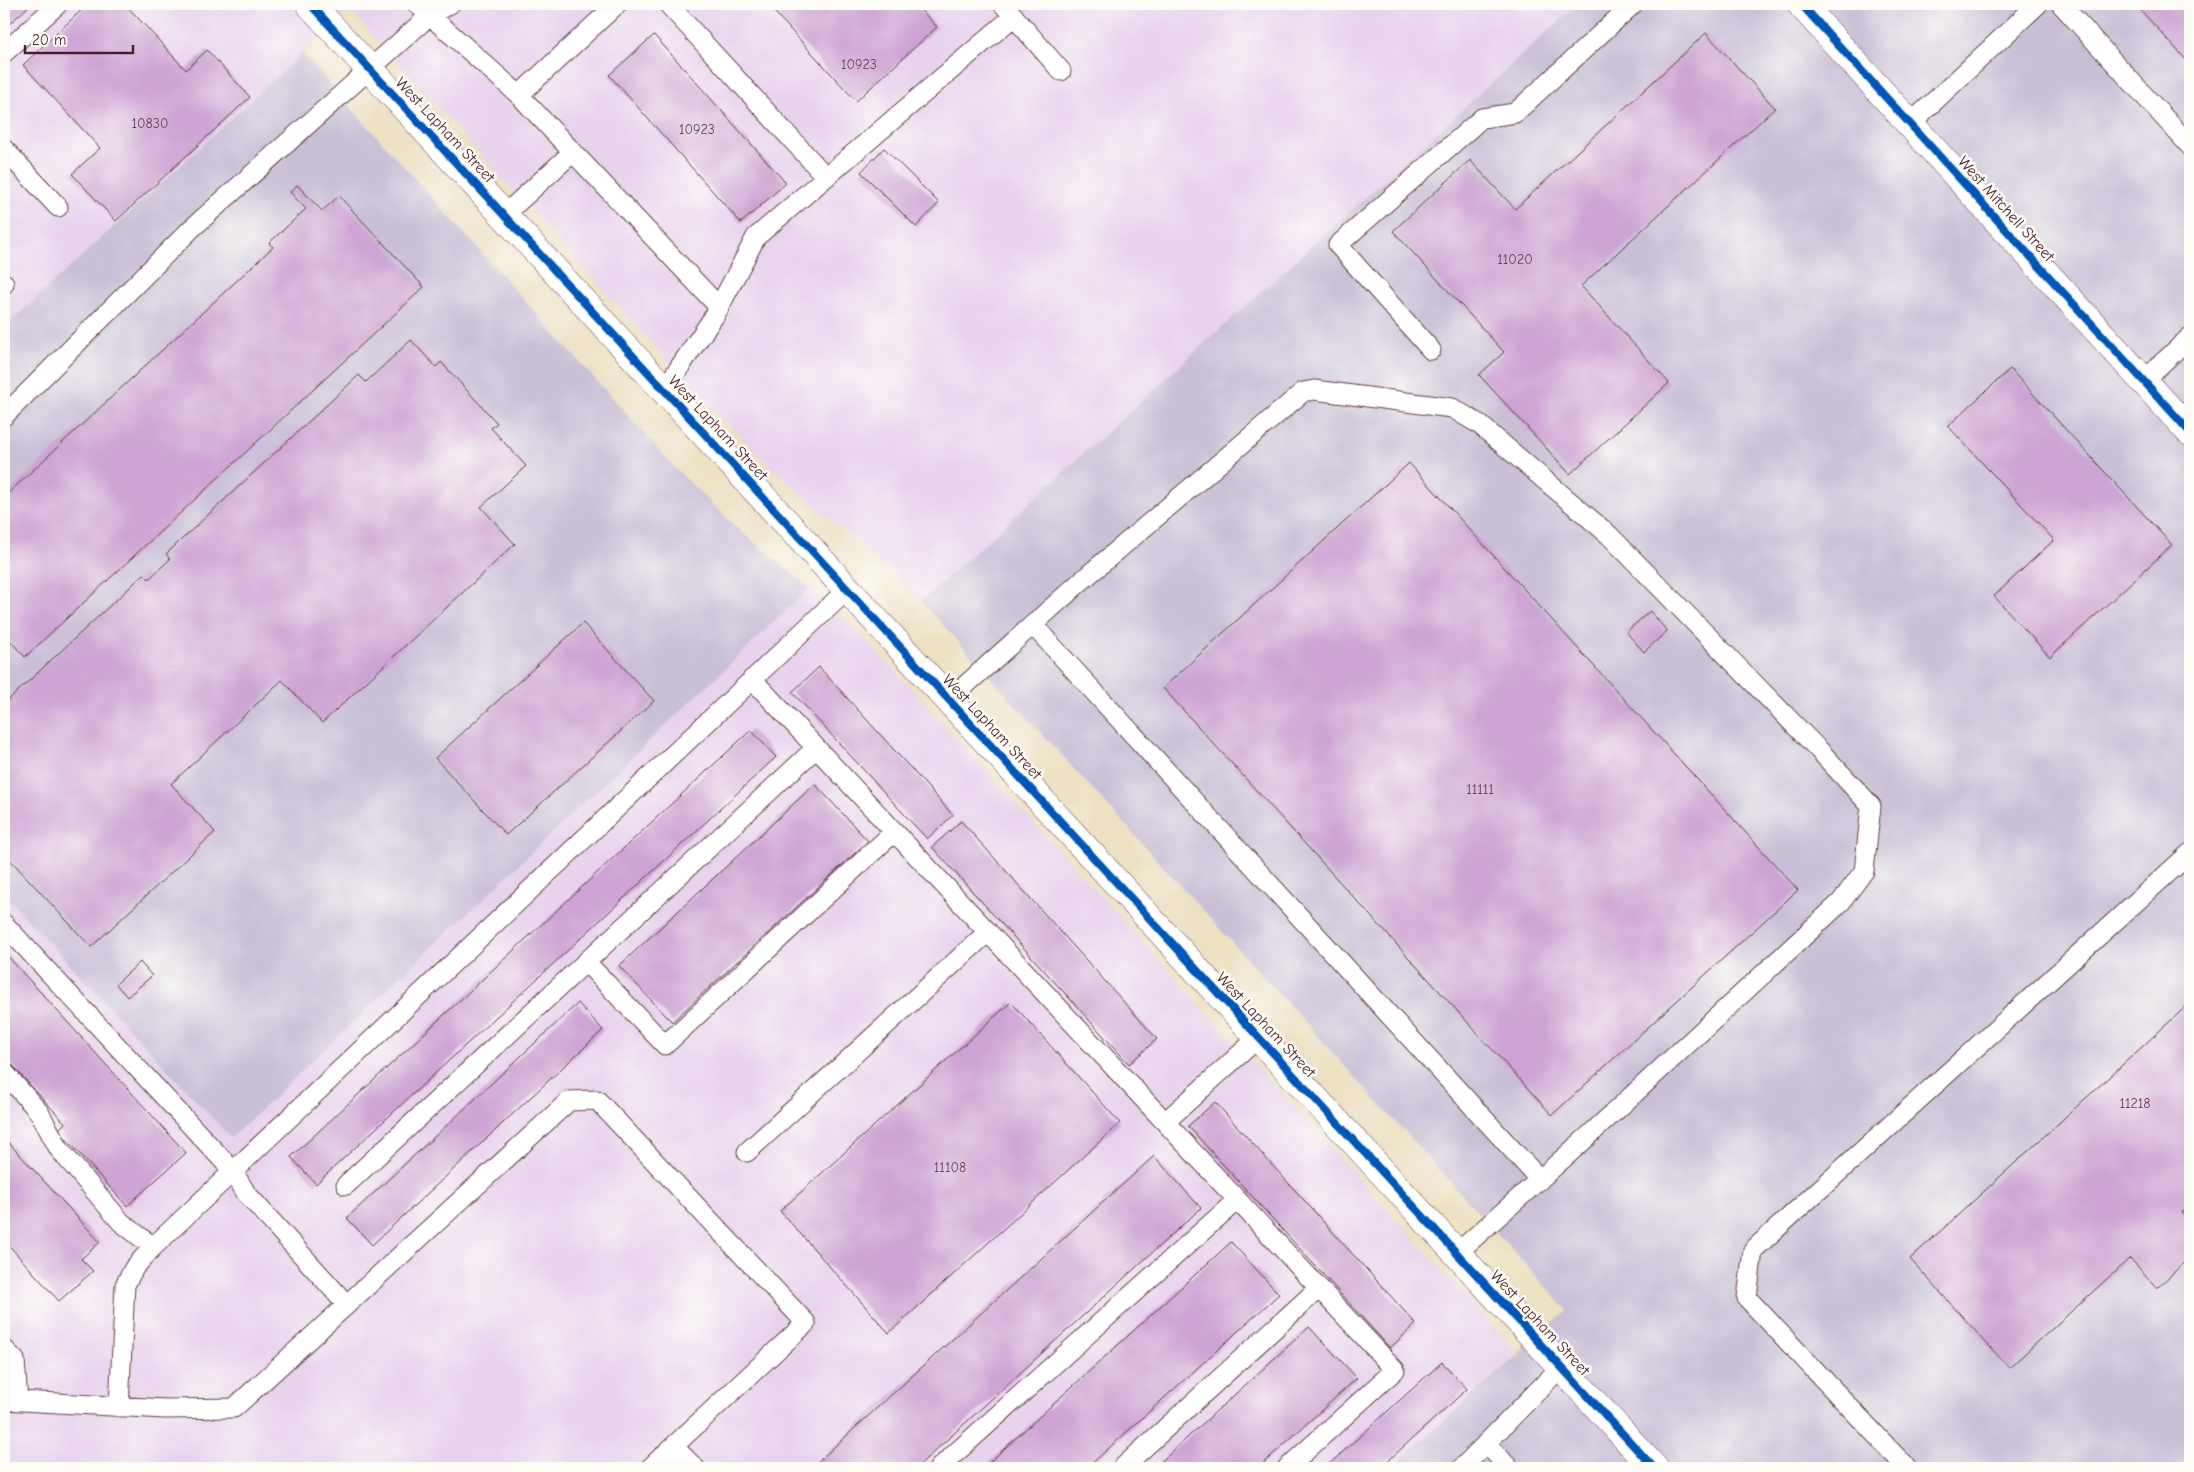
<svg xmlns="http://www.w3.org/2000/svg" width="2194" height="1472" viewBox="0 0 2194 1472" font-family="'Comic Neue',sans-serif">
	<style>
		.built { fill: #e8d2ee }
		.industrial { fill: #c9bfd7 }
		.building { fill: #cda4d3 }
		.lines { fill: none; stroke-linecap: round; stroke-linejoin: round }
		.service-casing { stroke: #623c42; stroke-width: 21 }
		.minor-casing { stroke: #623c42; stroke-width: 29 }
		.service { stroke: #fff; stroke-width: 19 }
		.minor { stroke: #fff; stroke-width: 28 }
		.cycleway-casing { stroke: #fdfcf7; stroke-width: 11 }
		.cycleway { stroke: #0057b8; stroke-width: 8 }
		.labels { text-anchor: middle; dominant-baseline: central; stroke-width: 5; stroke-linejoin: round; paint-order: stroke }
		.number-label { font-size: 14px; fill: #6b4055 }
		.street-label { font-size: 16px; fill: #4a1f2b; stroke: #fdfcf7 }
	</style>
	<rect width="100%" height="100%" fill="#fdfcf7"/>
	<filter id="ink" filterUnits="userSpaceOnUse"><feTurbulence type="fractalNoise" baseFrequency=".02" numOctaves="2"/><feDisplacementMap in="SourceGraphic" scale="10" xChannelSelector="R" yChannelSelector="G"/><feConvolveMatrix kernelMatrix="1 2 1 2 8 2 1 2 1" color-interpolation-filters="sRGB"/></filter>
	<filter id="wash" filterUnits="userSpaceOnUse"><feTurbulence type="fractalNoise" baseFrequency=".0096" numOctaves="4" result="noise"/><feDisplacementMap in="SourceGraphic" scale="20" xChannelSelector="R" yChannelSelector="G"/><feGaussianBlur stdDeviation="1.12" result="paint"/><feColorMatrix in="noise" values="0 0 0 0 0 0 0 0 0 0 0 0 0 0 0 0 0 1.4 0 .05"/><feComposite in="paint" operator="in"/></filter>
	<g filter="url(#wash)">
		<rect width="100%" height="100%" fill="#ede1c2"/>
		<path class="built" d="M4,4H1578L921,601L891,571L809,501L763,459L686,381L349,9L4,328Z
			M810,588L870,644L1518,1353L1392,1468H4V894L231,1138Z"/>
		<path class="industrial" d="M1578,4H2190V1468H1392L1567,1310L921,601Z
			M302,53L677,470L736,527L810,588L231,1138L4,894V328Z"/>
		<g id="blocks">
			<path class="building" d="M4,4H31L4,29Z
				M88,4H125L186,70L207,50L250,97L116,221L72,174L100,148L23,65Z
				M767,4H915L937,27L856,101Z
				M2135,4H2190V64Z
				M1706,33L1775,108L1581,286L1669,383L1570,474L1479,375L1504,352L1393,231L1470,160L1515,209Z
				M654,35L786,183L741,223L609,75Z
				M884,148L939,203L916,227L861,172Z
				M297,185L322,211L339,196L424,287L25,657L4,634V497L273,247L269,243L306,209L290,192Z
				M411,340L436,367L441,362L497,423L491,428L526,466L481,507L515,544L322,723L282,680L171,784L215,832L91,947L4,853V704L144,574L149,579L170,559L166,554L359,375L366,382Z
				M2010,369L2172,545L2050,657L1994,596L2054,540L1948,426Z
				M1409,463L1798,890L1552,1115L1163,688Z
				M1650,611L1667,631L1644,652L1626,632Z
				M583,623L654,701L506,835L435,758Z
				M819,667L953,815L927,839L792,692Z
				M751,730L776,757L316,1184L291,1157Z
				M815,784L868,841L672,1022L619,966Z
				M961,821L1157,1039L1129,1064L932,847Z
				M4,952L186,1153L127,1206L58,1130L65,1123L4,1056Z
				M140,962L152,976L127,997L116,984Z
				M1011,1002L1120,1123L889,1333L780,1211Z
				M578,1003L603,1030L372,1245L347,1218Z
				M2190,1003V1204L2181,1212L2190,1222V1257L2157,1288L2130,1258L2009,1368L1910,1259Z
				M1215,1102L1416,1324L1390,1348L1188,1126Z
				M8,1142L100,1242L81,1259L93,1271L59,1301L4,1240V1145Z
				M1154,1156L1201,1208L916,1468H811Z
				M1231,1242L1279,1294L1087,1468H983Z
				M1309,1327L1357,1378L1258,1468H1154Z
				M1442,1362L1467,1389L1380,1468H1325Z"/>
		</g>
	</g>
	<g filter="url(#ink)">
		<use href="#blocks" fill-opacity="0" stroke="#623c42" stroke-width="1"/>
		<g class="lines">
			<defs>
				<path id="service" d="M417,4L519,95L719,307
					M668,4L826,177
					M1003,4L1061,71
					M2061,4L2190,146
					M4,53L58,4
					M519,95L617,4
					M1910,124L2038,4
					M4,149L58,207
					M504,215L573,152
					M4,283V284
					M1431,350L1338,245L1482,118L1515,113L1633,4
					M2143,381L2190,337
					M664,390L715,315L756,237L1014,16
					M4,416L190,230L429,16L450,4
					M1033,625L1540,1180
					M752,679L1165,1122L1259,1037
					M949,700L1079,583L1303,392L1314,390L1452,408L1479,424L1609,535L1819,750L1871,806L1864,871L1841,902L1584,1140L1457,1253
					M4,924L233,1171L246,1193L347,1305
					M586,962L665,1045L894,832
					M4,1072L39,1112L59,1149L121,1222L153,1247
					M1165,1122L1395,1370L1287,1468
					M747,1152L988,932
					M346,1185L816,748
					M4,1349L15,1360L18,1401
					M4,1400L165,1409L234,1408L569,1101L597,1100L806,1323L650,1468
					M119,1407L125,1285L134,1268L153,1247L848,589
					M1486,1443L1509,1468
					M674,1447L695,1468
					M939,1468L1237,1200
					M1122,1468L1319,1288
					M1462,1468L1561,1367
					M1907,1468L1747,1298L1753,1250L2190,853"/>
				<path id="minor" d="M310,4L1654,1468
					M1801,4L2190,432"/>
			</defs>
			<use href="#service" class="service-casing"/>
			<use href="#minor" class="minor-casing"/>
			<use href="#service" class="service"/>
			<use href="#minor" class="minor"/>
			<defs>
				<path id="cycleway" d="M310,4L1654,1468
					M1801,4L2190,432"/>
			</defs>
			<use href="#cycleway" class="cycleway-casing"/>
			<use href="#cycleway" class="cycleway"/>
		</g>
	</g>
	<g class="labels">
		<g class="number-label">
			<text x="859" y="64">10923</text>
			<text x="150" y="123">10830</text>
			<text x="697" y="129">10923</text>
			<text x="1515" y="259">11020</text>
			<text x="1480" y="789">11111</text>
			<text x="2135" y="1103">11218</text>
			<text x="950" y="1167">11108</text>
		</g>
		<g class="street-label">
			<text transform="translate(445 130) rotate(47)">West Lapham Street</text>
			<text transform="translate(2006 209) rotate(48)">West Mitchell Street</text>
			<text transform="translate(718 428) rotate(47)">West Lapham Street</text>
			<text transform="translate(992 727) rotate(47)">West Lapham Street</text>
			<text transform="translate(1266 1025) rotate(47)">West Lapham Street</text>
			<text transform="translate(1540 1323) rotate(47)">West Lapham Street</text>
		</g>
	</g>
	<rect width="2194" height="1472" fill="none" stroke="#fdfcf7" stroke-width="20"/>
	<path d="M25 45v8h108v-8" fill="none" stroke="#4a1f2b" stroke-width="2.5"/>
	<text x="32" y="45" font-size="15" fill="#4a1f2b" stroke="#fdfcf7" stroke-width="4" paint-order="stroke">20 m</text>
</svg>
